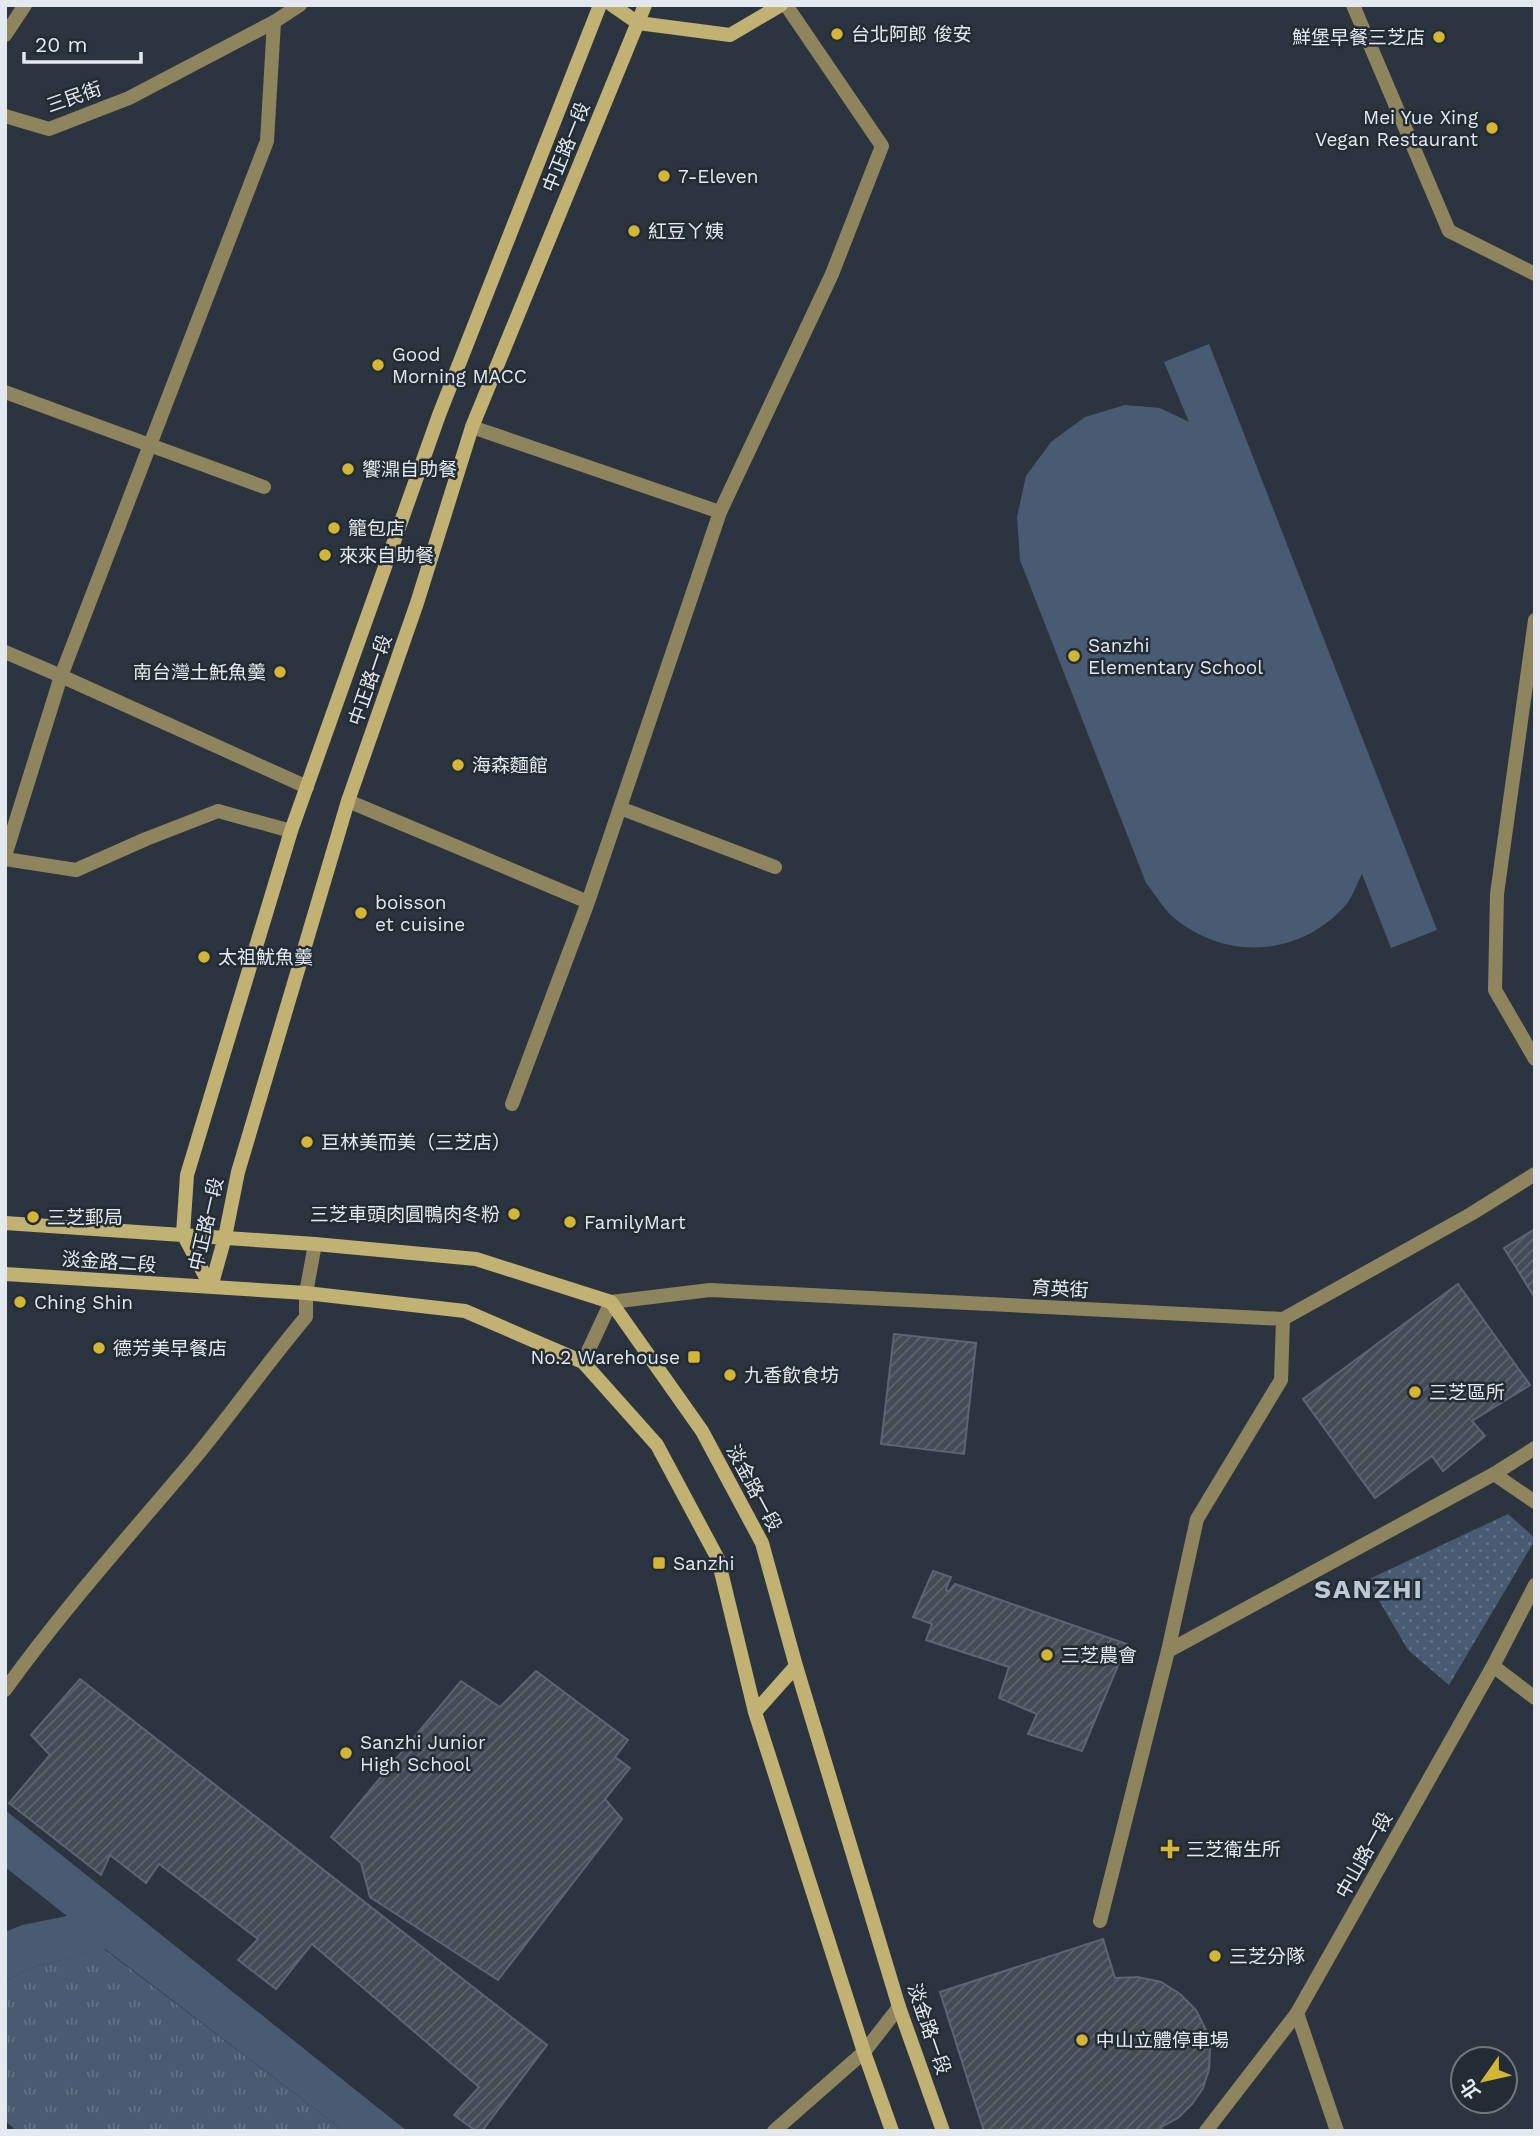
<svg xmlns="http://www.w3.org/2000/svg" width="1540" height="2136" viewBox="0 0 1540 2136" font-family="'Work Sans','Noto Sans TC',sans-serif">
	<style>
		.grass { fill: url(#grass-tufts) }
		.park { fill: url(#park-dots) }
		.pitch { fill: #495b72 }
		.building { fill: url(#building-hatch); stroke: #5c6571; stroke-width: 2 }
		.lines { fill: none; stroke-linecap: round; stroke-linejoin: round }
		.lane { stroke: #8e845e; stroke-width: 14 }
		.street { stroke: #8e845e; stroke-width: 14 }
		.secondary { stroke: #c1b173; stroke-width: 14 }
		.poi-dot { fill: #d3b635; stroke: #232b35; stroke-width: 2.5 }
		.labels { text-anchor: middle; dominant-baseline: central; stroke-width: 5; stroke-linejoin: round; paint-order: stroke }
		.poi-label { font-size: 19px; fill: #e3e9ef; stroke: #232b35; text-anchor: start }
		.street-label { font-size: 19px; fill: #e3e9ef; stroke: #232b35 }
		.district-label { font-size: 26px; font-weight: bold; letter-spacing: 2px; fill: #bdc8d5; stroke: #232b35 }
	</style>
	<defs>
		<pattern id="grass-tufts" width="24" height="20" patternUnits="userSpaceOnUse" patternTransform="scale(1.75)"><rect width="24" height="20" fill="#495b72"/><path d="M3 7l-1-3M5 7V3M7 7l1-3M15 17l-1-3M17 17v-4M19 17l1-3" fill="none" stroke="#637386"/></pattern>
		<pattern id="park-dots" width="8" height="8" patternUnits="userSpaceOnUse" patternTransform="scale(1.75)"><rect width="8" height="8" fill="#495b72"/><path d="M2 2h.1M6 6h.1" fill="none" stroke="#637386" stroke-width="1.8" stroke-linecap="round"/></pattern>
		<pattern id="building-hatch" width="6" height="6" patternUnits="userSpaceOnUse" patternTransform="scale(1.75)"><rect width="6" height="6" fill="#434b57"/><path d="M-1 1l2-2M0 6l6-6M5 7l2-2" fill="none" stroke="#5e656f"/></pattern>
	</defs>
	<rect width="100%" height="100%" fill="#2c353f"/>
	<path class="grass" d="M104,1949L344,2131H17L5,2121V1981L30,1968Z"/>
	<path class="park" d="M1508,1514L1535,1538V1540L1449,1685L1408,1650L1367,1580Z"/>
	<path class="pitch" d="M1209,344L1437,930L1391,948L1362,874C1356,885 1352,899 1344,907C1298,957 1225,961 1173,917C1163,908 1155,894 1146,883L1020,560L1017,517L1026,476L1051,442L1085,417L1125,405L1160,408L1189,422L1164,362Z
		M5,1810L407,2131H344L105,1949L30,1968L5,1981V1932L22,1925L67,1916L5,1867Z"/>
	<path class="building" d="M1535,1229V1298L1504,1248Z
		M1458,1284L1530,1385L1472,1421L1485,1436L1443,1471L1432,1456L1375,1498L1303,1399Z
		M894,1334L976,1343L964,1454L881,1444Z
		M933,1571L951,1577L946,1589L947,1591H949L955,1584L1127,1644L1082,1751L1028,1734L1037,1714L999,1698L1009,1667L926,1640L932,1624L913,1617Z
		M536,1671L628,1740L615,1757L630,1768L605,1799L622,1819L498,1980L370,1897L361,1863L331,1837L461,1681L500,1707Z
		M80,1679L547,2045L482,2131H476L454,2115L479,2087L312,1944L276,1989L238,1960L258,1939L159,1864L146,1883L110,1855L101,1875L9,1803L50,1755L31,1735Z
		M1103,1939L1115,1978L1138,1977L1161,1982L1180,1994L1196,2010L1206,2030L1210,2049L1209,2069L1203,2088L1192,2104L1178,2118L1161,2127L1162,2131H984L940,1992Z"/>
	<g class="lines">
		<path class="lane" d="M5,392L264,487
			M472,427L720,512
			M1535,620L1497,894L1495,990L1535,1059
			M5,652L61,676
			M348,801L588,902L720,512L832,274L882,146L786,5
			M620,808L775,867
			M5,856L61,676L267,141L274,22
			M5,859L76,870L146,839L218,811L291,831
			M512,1104L588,902
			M1494,1474L1535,1448
			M1297,2013L1337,2131"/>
		<path class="street" d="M1353,5L1449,231L1535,274
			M5,35L25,5
			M5,116L49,129L129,98L274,22L300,5
			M61,676L307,787
			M583,1362L611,1302L710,1290L1283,1319L1471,1214L1535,1174
			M1168,1651L1494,1474L1535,1502
			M1493,1666L1535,1698
			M5,1690C63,1609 130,1535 194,1459C233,1412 267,1363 306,1317V1293L315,1244
			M1100,1921L1168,1651L1197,1519L1281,1380L1283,1319
			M774,2131L864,2052L899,2007
			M1206,2131L1297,2013L1493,1666L1535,1585"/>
		<path class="secondary" d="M612,5L638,23L730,35L781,5
			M5,1223L315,1244L476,1259L611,1302L702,1431L762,1543L796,1666L899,2007L943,2131
			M5,1274L306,1293L465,1311L583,1362L657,1445L718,1559L755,1712L864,2052L892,2131
			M211,1287L183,1234L187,1175L291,831L439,415L600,5
			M211,1287L225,1237L238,1172L348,801L417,603L472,427L645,5
			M755,1712L796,1666"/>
	</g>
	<g class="poi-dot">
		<circle cx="837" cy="34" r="7"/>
		<circle cx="1439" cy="37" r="7"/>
		<circle cx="1492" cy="128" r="7"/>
		<circle cx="664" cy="176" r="7"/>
		<circle cx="634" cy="231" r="7"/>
		<circle cx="378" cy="365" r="7"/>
		<circle cx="348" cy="469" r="7"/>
		<circle cx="334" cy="528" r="7"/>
		<circle cx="325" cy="555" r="7"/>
		<circle cx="1074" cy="656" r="7"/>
		<circle cx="280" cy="672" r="7"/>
		<circle cx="458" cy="765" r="7"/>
		<circle cx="361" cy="913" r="7"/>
		<circle cx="204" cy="957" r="7"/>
		<circle cx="307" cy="1142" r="7"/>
		<circle cx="514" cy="1214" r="7"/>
		<circle cx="33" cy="1217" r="7"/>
		<circle cx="570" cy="1222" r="7"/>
		<circle cx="20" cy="1302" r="7"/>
		<circle cx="99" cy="1348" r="7"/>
		<rect x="687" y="1350" width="14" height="14" rx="3.5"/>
		<circle cx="730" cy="1375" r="7"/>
		<circle cx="1415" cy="1392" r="7"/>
		<rect x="652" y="1556" width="14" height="14" rx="3.5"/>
		<circle cx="1047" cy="1655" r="7"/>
		<circle cx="346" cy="1753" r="7"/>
		<path d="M1166.5 1838.5h7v7h7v7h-7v7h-7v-7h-7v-7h7z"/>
		<circle cx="1215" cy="1956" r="7"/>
		<circle cx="1082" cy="2040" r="7"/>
	</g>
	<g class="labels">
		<g class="poi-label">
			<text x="851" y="34">台北阿郎 俊安</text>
			<text x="1425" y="37" text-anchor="end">鮮堡早餐三芝店</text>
			<text x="1478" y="117" text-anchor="end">Mei Yue Xing<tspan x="1478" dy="22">Vegan Restaurant</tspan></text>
			<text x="678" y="176">7-Eleven</text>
			<text x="648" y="231">紅豆ㄚ姨</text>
			<text x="392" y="354">Good<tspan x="392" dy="22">Morning MACC</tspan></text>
			<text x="362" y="469">饗濎自助餐</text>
			<text x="348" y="528">籠包店</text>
			<text x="339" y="555">來來自助餐</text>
			<text x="1088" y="645">Sanzhi<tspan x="1088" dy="22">Elementary School</tspan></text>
			<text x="266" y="672" text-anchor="end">南台灣土魠魚羹</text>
			<text x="472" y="765">海森麵館</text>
			<text x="375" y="902">boisson<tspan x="375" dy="22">et cuisine</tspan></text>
			<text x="218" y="957">太祖魷魚羹</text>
			<text x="321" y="1142">巨林美而美（三芝店）</text>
			<text x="500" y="1214" text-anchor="end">三芝車頭肉圓鴨肉冬粉</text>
			<text x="47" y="1217">三芝郵局</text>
			<text x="584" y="1222">FamilyMart</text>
			<text x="34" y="1302">Ching Shin</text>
			<text x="113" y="1348">德芳美早餐店</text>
			<text x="680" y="1357" text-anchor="end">No.2 Warehouse</text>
			<text x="744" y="1375">九香飲食坊</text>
			<text x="1429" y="1392">三芝區所</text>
			<text x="673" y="1563">Sanzhi</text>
			<text x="1061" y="1655">三芝農會</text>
			<text x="360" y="1742">Sanzhi Junior<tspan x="360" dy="22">High School</tspan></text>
			<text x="1186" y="1849">三芝衛生所</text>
			<text x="1229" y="1956">三芝分隊</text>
			<text x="1096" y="2040">中山立體停車場</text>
		</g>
		<g class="street-label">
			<text transform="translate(74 97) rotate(-19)">三民街</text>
			<text transform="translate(566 147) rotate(-68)">中正路一段</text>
			<text transform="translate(370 680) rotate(-71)">中正路一段</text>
			<text transform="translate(206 1224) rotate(-77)">中正路一段</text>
			<text transform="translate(109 1262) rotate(4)">淡金路二段</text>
			<text transform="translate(1060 1289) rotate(3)">育英街</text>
			<text transform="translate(754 1488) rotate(62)">淡金路一段</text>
			<text transform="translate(1364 1855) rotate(-61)">中山路一段</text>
			<text transform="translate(929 2029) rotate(71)">淡金路一段</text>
		</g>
		<g class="district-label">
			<text x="1369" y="1589">SANZHI</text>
		</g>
	</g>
	<rect width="1540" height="2136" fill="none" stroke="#e3e9ef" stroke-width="14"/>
	<g transform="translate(1484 2080) rotate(236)"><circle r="33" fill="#232b35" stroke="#70777f" stroke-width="2"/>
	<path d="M0-5L12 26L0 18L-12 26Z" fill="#d3b635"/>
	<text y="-10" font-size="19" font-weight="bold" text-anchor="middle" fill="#e3e9ef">北</text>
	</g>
	<path d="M24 52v10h117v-10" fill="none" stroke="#e3e9ef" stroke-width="3.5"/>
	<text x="35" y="52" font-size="21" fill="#e3e9ef" stroke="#232b35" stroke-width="5" paint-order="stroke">20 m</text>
</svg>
